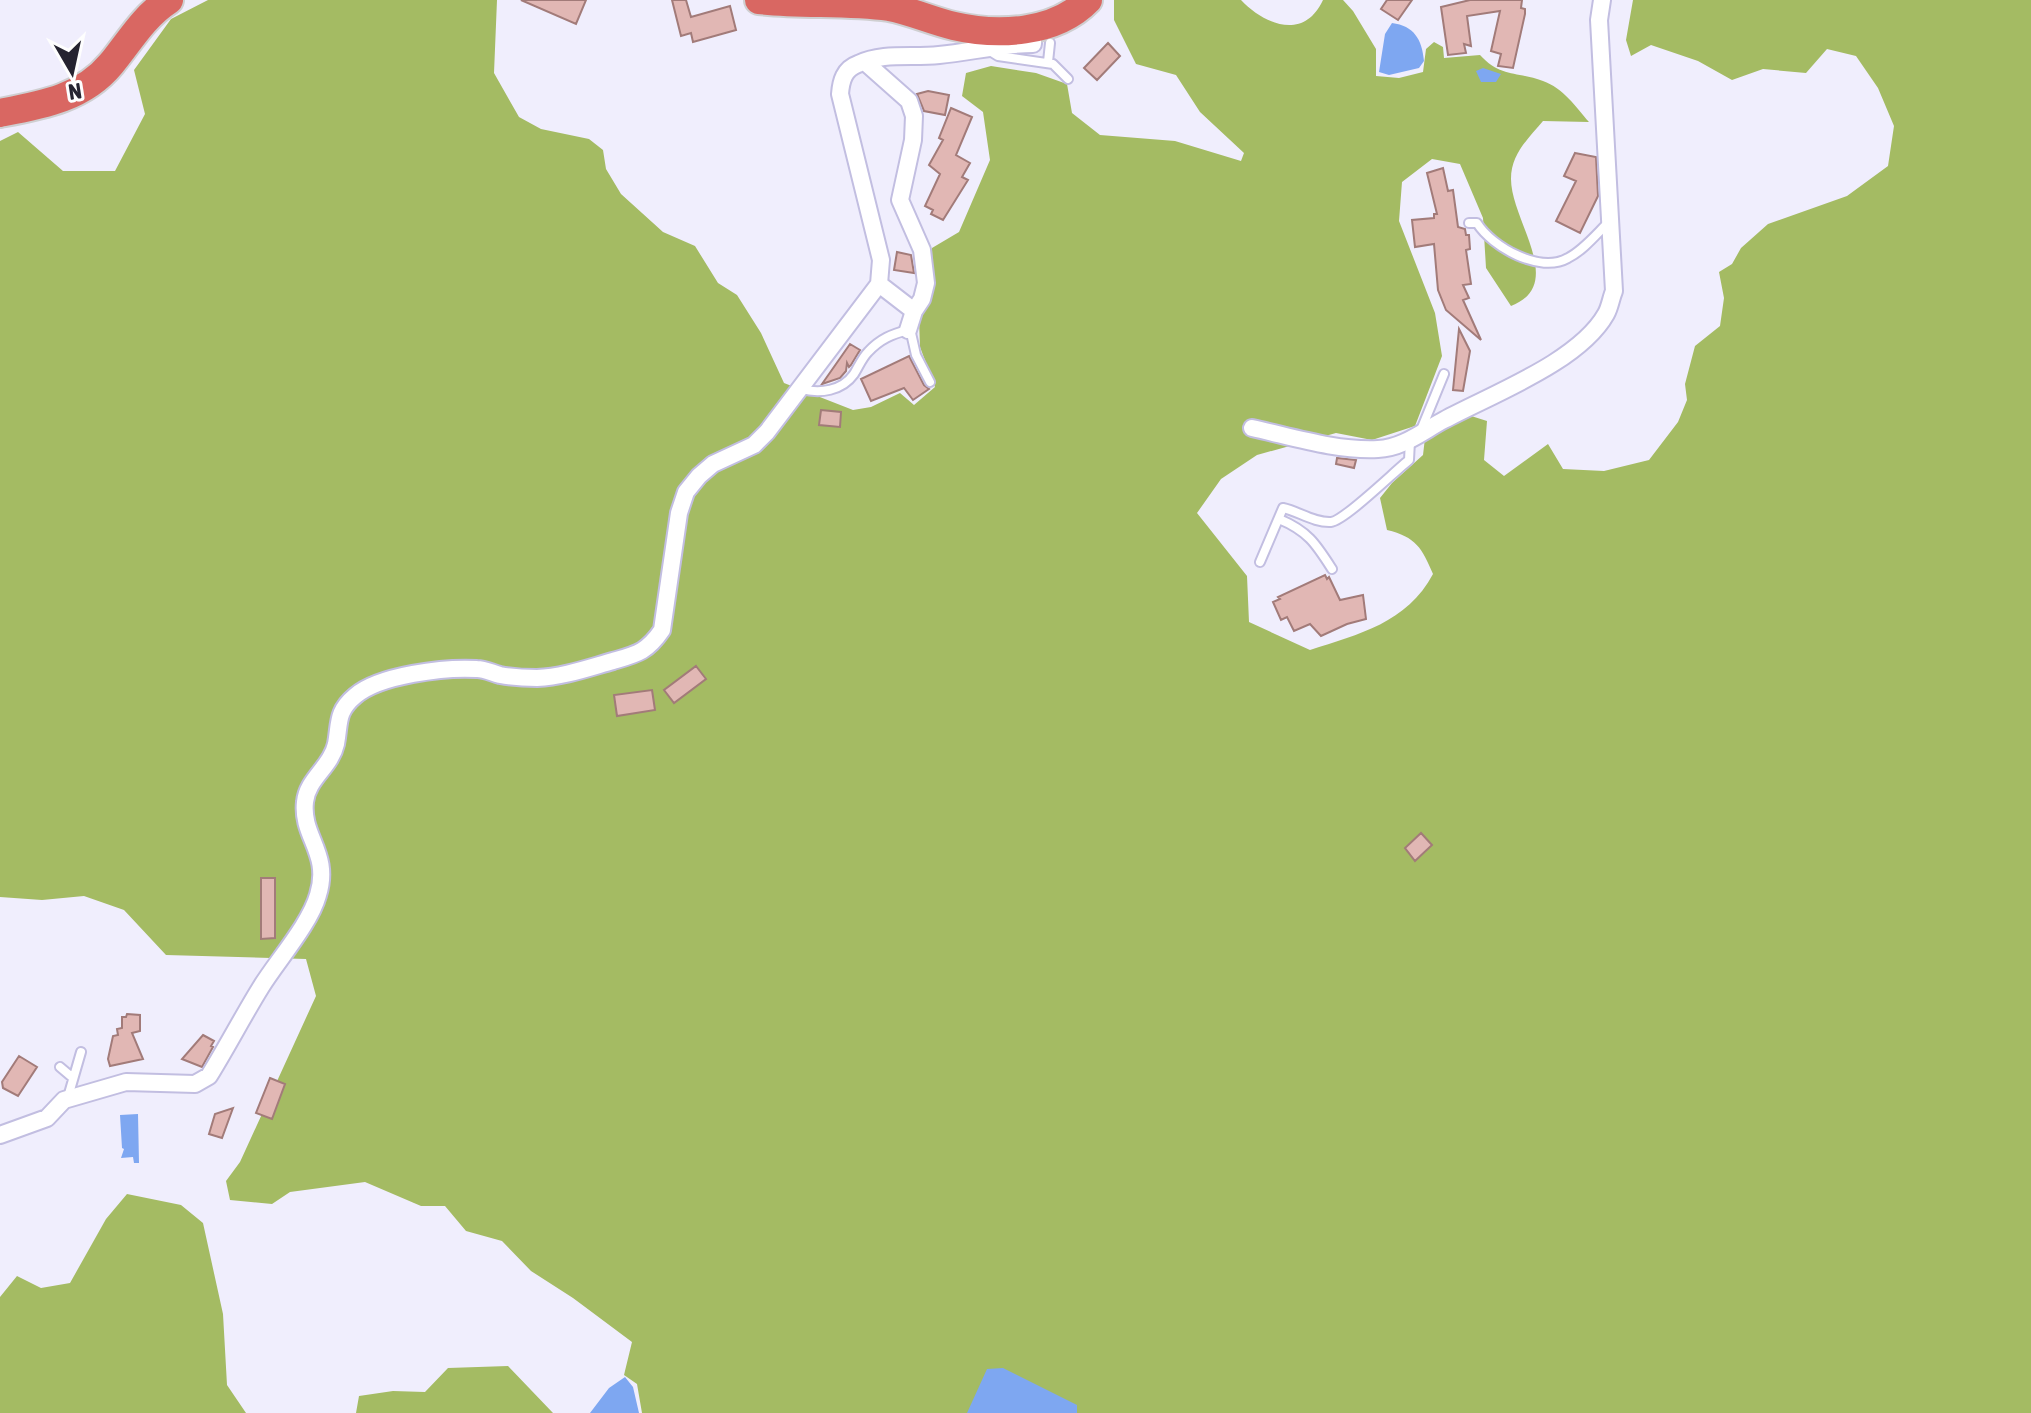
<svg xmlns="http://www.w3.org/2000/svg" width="2031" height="1413" viewBox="0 0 2031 1413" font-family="'Asap Condensed',sans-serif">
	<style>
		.forest { fill: #a4bb63 }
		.water { fill: #7ea7f1 }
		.building { fill: #e1b7b4; stroke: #a27b79; stroke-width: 2 }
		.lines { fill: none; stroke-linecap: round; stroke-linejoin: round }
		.lane-casing { stroke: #c2bee1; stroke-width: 12 }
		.street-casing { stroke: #c2bee1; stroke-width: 20 }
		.highway-casing { stroke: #cfcfd1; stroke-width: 32 }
		.lane { stroke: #fff; stroke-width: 8 }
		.street { stroke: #fff; stroke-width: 16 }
		.highway { stroke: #d96762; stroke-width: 28 }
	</style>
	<rect width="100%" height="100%" fill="#f0eefd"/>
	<path class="forest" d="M208,0H497L494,73L519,117L541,129L589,139L603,150L606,169L621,194L663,232L695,246L718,283L737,295L761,333L784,383L853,410L871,407L900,393L914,405L935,387L920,347L919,319L933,291L932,248L959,232L990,160L983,112L962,96L966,73L991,66L1036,73L1067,84L1072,113L1100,135L1175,141L1241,161L1244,153L1200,112L1176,75L1136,64L1114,20V0H1241C1265,25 1304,41 1323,0H1343L1353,11L1376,49V76L1399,78L1423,72L1426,49L1434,42L1443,47L1444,58L1480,55C1501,78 1517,71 1543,81C1563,88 1576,107 1589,122L1543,121C1528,139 1511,154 1511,179C1511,221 1567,284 1511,306L1486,268L1483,218L1460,164L1432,159L1402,182L1399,221L1435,313L1442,356L1415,426L1372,440L1336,433L1257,455L1221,479L1197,513L1247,576L1249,622L1310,650C1359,634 1407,623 1433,574C1422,548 1416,537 1387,530L1380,498L1392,483L1423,455L1425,438L1468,415L1487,421L1484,460L1504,476L1548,444L1563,469L1604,471L1649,460L1678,422L1687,400L1685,384L1695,346L1720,326L1724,298L1719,272L1732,264L1741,248L1768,224L1847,196L1888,166L1894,126L1878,88L1856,56L1827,49L1806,73L1763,69L1732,80L1698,61L1651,45L1631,56L1626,40L1633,0H2031V1413H642L637,1384L624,1375L632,1342L573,1298L531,1271L502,1241L466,1231L445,1206H421L365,1182L290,1192L272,1204L230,1200L226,1181L240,1162L316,996L306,959L166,955L124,910L84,896L42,900L0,897V141L18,132L63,171H115L145,114L134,70L171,19Z
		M127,1194L181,1205L203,1223L223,1314L227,1385L246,1413H0V1297L17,1276L41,1288L70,1283L106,1219Z
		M508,1366L553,1413H356L359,1396L393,1391L425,1392L448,1368Z"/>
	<path class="water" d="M1392,23C1414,26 1422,39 1424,61L1419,68L1389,75L1379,72L1385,34Z
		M1483,68L1501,74L1496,82H1481L1476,71Z
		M138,1114L139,1163H134L133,1157L121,1158L124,1149L122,1148L120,1115Z
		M1003,1368L1077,1405V1413H967L987,1369Z
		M625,1377L633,1387L639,1413H590L609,1388Z"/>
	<path class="building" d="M521,0H586L576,24Z
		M672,0H686L691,17L730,6L736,30L693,42L691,33L681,36Z
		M1387,0H1412L1398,20L1381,9Z
		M1470,0H1522L1521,8L1525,9V14L1513,68L1498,66L1501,54L1491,51L1500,11L1467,16L1471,46L1464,44L1466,53L1448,55L1441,7Z
		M1108,43L1120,56L1097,80L1084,68Z
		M928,91L949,95L945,115L924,111L917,94Z
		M951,108L972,117L956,155L970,163L962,177L968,180L943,220L931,214L933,210L925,206L940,174L929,165L943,140L939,138Z
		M1575,153L1596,157L1598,196L1580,233L1556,221L1576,181L1564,176Z
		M1443,168L1448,191L1453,190L1458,227L1465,229L1466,235H1469L1470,249L1466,250L1471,284L1463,285L1469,298L1463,300L1481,340L1446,310L1438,290L1434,244L1415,247L1412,220L1434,218V214H1437L1427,173Z
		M897,252L911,255L914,273L894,270Z
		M1459,329L1470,351L1463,391L1453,390Z
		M850,344L860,350L851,365L849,367L847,363L846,371L840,378L822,384Z
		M909,356L924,385L929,389L913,400L904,388L871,401L861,379Z
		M821,410L841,412L840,427L819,425Z
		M1337,458L1356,460L1354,468L1336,464Z
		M1325,575L1327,579L1329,577L1340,600L1363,595L1366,619L1347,624L1321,636L1310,624L1294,631L1287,617L1281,620L1273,602L1280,599L1278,597Z
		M696,666L706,679L674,703L664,690Z
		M652,690L655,710L617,716L614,695Z
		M1421,833L1432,845L1415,861L1405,848Z
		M261,878H275V938L261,939Z
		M127,1014L140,1015V1031L132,1033L143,1059L110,1066L108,1059L113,1036L118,1035L117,1029L122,1028V1017H126Z
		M203,1035L214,1041L211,1046L213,1047L202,1067L182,1059Z
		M19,1056L37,1067L18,1096L3,1088L2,1082Z
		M270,1078L285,1084L272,1119L256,1113Z
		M233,1108L222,1138L209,1134L215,1114Z"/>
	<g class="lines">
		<defs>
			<path id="lane" d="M990,51L998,56L1053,64L1068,79
				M1048,62L1050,43
				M1469,223H1477C1492,247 1540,274 1568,258C1584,250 1598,232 1610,221
				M801,389C820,394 842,391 854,374C859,366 862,358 868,352C880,339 892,334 908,330L911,333L916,355L930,382
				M1421,430L1444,374
				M1279,519C1308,531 1316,544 1332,569
				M1260,562L1283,508C1298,511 1314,523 1331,522C1344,521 1395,471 1409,460L1410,441
				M60,1067L73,1078
				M68,1097L81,1052"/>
			<path id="street" d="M865,62L909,101L914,116L913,140L900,200L922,250L926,283L922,299L914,311L908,330
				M879,284L914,311
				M1252,428C1293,437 1336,451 1378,449C1403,448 1423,431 1444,420C1492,394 1579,362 1606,314C1610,307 1611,298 1614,291L1599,20L1602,0
				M0,1135L47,1118L64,1100L126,1082L195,1084L209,1076C227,1047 243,1016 261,987C277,961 310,924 318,895C331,853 301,837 305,802C307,779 331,767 336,744C340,723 336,712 355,696C379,675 445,667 477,669C485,669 492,673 500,675C511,677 525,678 537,678C563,677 588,668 613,661C637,654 647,652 662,630L679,513L686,492L699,476L713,464L754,445L767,432L879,284L881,260L840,94C841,81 844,69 858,64C883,52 912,58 939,55C971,52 1001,44 1033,44V28"/>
			<path id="highway" d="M759,0C802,5 846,1 889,7C911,11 932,21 954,26C997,36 1055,34 1088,0
				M0,113C42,105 83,98 111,64C130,41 143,17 169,0"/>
		</defs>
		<use href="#lane" class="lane-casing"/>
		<use href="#street" class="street-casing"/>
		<use href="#highway" class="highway-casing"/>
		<use href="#lane" class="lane"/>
		<use href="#street" class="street"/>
		<use href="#highway" class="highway"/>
	</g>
	<g transform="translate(72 72) rotate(171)" stroke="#fefefe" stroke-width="6" paint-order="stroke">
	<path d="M0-6L14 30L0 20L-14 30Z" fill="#252330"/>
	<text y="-12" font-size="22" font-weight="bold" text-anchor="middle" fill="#252330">N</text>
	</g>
</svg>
